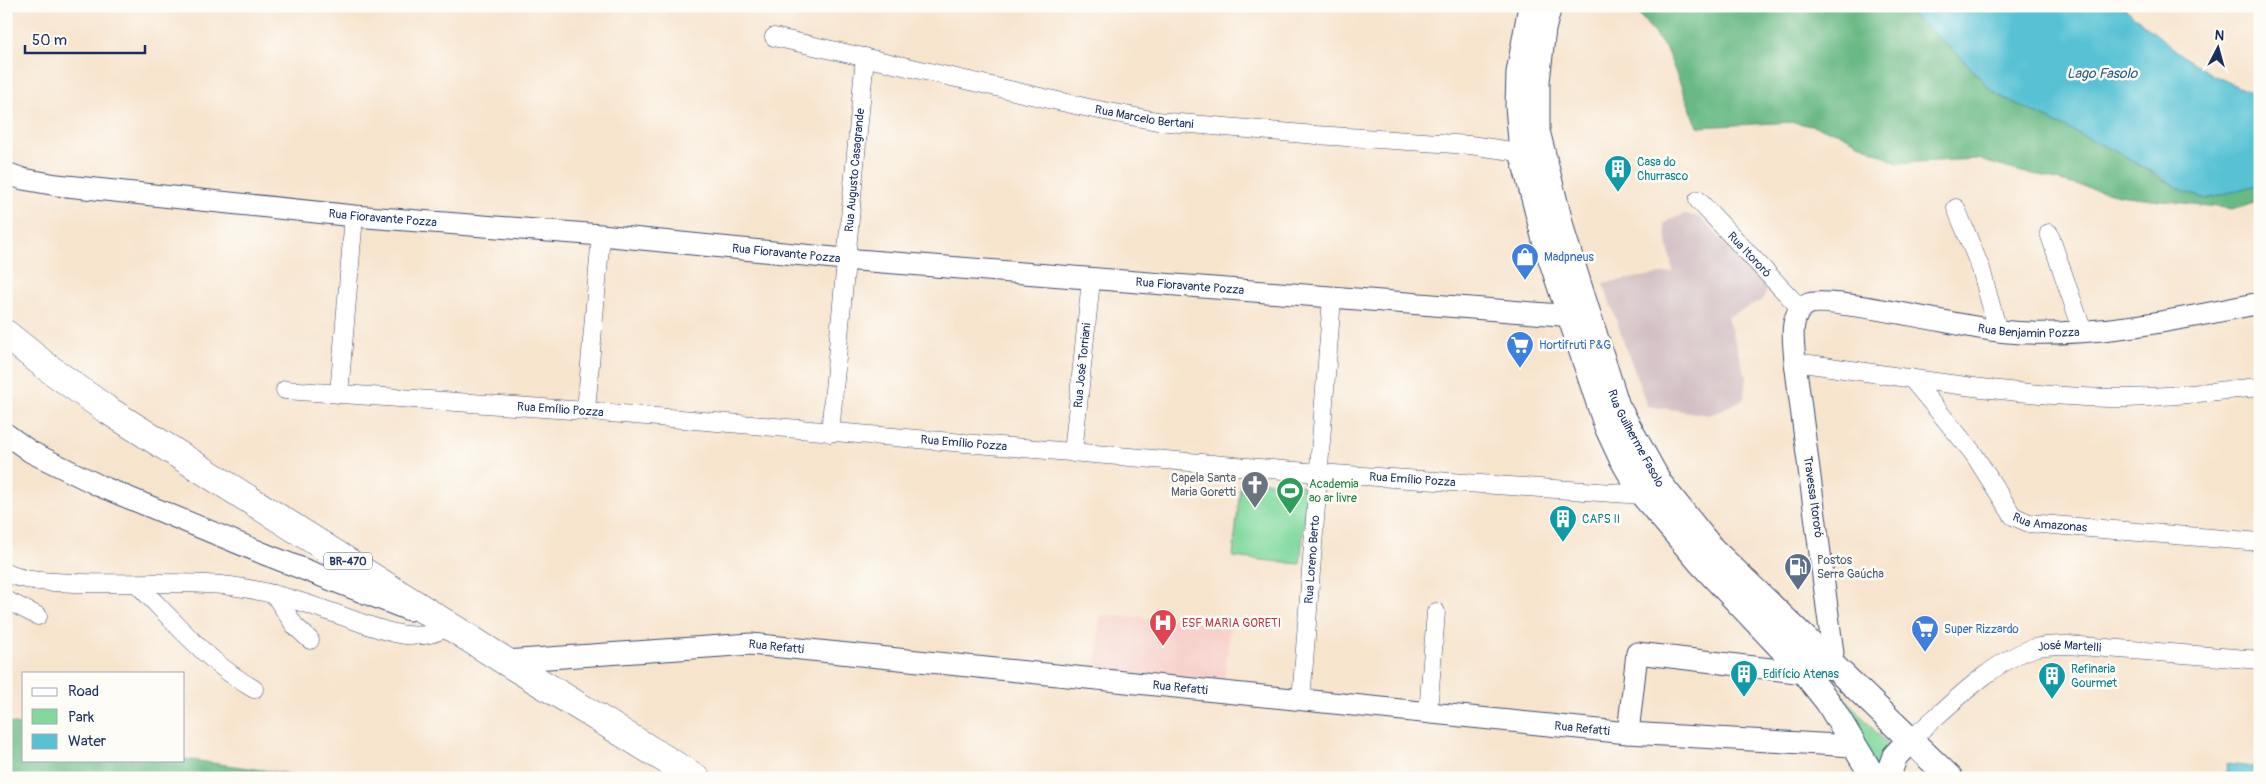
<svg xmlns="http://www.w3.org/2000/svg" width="2266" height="784" viewBox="0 0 2266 784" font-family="Pangolin,sans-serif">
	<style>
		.built { fill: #f7d0cb }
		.industrial { fill: #d2bec2 }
		.green { fill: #82d99d; stroke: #4e847e }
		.forest { fill: #69b984; stroke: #427471 }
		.water { fill: #58c2d4; stroke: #3a7899 }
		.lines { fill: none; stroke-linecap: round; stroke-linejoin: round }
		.minor-casing { stroke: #3c4a6f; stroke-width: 19 }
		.tertiary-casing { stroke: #3c4a6f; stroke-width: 23 }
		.secondary-casing { stroke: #3c4a6f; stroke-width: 27 }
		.trunk-casing { stroke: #3c4a6f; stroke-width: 29 }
		.minor { stroke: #fff; stroke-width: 18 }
		.tertiary { stroke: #fff; stroke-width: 21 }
		.secondary { stroke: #fff; stroke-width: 25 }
		.trunk { stroke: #fff; stroke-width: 28 }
		.labels { text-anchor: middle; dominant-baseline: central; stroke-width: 5; stroke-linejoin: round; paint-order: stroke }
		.shield { fill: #fdfcf7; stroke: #5f6c8c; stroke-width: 1 }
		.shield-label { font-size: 11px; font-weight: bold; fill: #1b2f5e }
		.street-label { font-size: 12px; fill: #1b2f5e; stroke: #fdfcf7 }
		.culture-label { font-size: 12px; fill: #0d838f; stroke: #fdfcf7; text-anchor: start }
		.shop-label { font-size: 12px; fill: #366cbe; stroke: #fdfcf7; text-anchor: start }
		.worship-label { font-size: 12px; fill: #5b616d; stroke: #fdfcf7; text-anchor: end }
		.leisure-label { font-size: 12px; fill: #27864d; stroke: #fdfcf7; text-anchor: start }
		.service-label { font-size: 12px; fill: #4e5e75; stroke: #fdfcf7; text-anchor: start }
		.health-label { font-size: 12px; fill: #be3a42; stroke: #fdfcf7; text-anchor: start }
		.water-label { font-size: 14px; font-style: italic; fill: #2d5b81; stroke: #fdfcf7 }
	</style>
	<rect width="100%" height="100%" fill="#fdfcf7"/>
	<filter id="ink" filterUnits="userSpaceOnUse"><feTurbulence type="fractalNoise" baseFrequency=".02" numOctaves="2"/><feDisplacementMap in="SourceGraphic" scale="10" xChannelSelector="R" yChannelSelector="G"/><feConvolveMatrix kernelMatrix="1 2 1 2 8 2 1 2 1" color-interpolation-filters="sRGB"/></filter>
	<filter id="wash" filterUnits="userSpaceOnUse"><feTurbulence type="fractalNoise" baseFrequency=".0096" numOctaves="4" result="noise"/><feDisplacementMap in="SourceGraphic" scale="20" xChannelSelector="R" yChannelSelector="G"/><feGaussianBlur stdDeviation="1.12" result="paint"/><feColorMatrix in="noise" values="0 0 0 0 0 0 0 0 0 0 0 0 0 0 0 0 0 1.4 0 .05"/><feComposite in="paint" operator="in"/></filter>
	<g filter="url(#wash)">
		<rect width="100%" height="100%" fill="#f7e4cd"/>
		<path class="built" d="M1100,615L1231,622L1223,689L1096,672Z"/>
		<path class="industrial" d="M1686,214L1699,217L1742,260L1767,290L1763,300L1727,317L1746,377L1744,399L1710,415L1647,406L1603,283L1673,272L1664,225L1672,218Z"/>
		<path class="green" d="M1241,479L1308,486L1300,564L1233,557Z
			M1832,696H1843L1888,745L1881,763L1873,765Z"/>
		<path class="forest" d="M1633,6H1901L1960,56L1994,93L2123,155L2161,179L2206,199L2260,184V200L2233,209L2119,195L2014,170L1977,159L1897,163L1837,132L1794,122L1698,127L1666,49Z
			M6,722L24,726V760L184,759L319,778H6Z"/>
		<path class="water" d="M1901,6H2122L2184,57L2211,74L2260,97V184L2206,199L2186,192L2123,155L1994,93L1960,56Z
			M2227,764L2253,767L2252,778H2225Z"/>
	</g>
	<g filter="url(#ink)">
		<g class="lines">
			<defs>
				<g id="minor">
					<path id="s1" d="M774,37L1089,108L1157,121L1316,135L1470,145L1533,154"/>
					<path id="s2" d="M1698,200L1800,308"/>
					<path d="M1956,208L1981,269L1998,331"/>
					<path d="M2049,233L2083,332"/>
					<path d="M1795,362C1899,376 2003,395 2108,398C2159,399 2210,391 2260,387"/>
					<path id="s3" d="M1911,378L1973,453L2013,516L2029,523L2260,542"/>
					<path id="s4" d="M285,390L586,411L1319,473L1643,495"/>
					<path d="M339,394L354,216"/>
					<path d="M586,411L601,235"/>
					<path id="s5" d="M830,433L865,57"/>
					<path id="s6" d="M1073,453L1091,280"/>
					<path d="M6,573C30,583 55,582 81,583C122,584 164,582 206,584C258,586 307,603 356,621C385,631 422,646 449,625"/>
					<path d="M137,584C173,620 208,663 254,689"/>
					<path d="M274,594L295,626L310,640"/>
					<path d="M6,600L38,616"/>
					<path id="s7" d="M1301,701L1332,298"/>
					<path d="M1428,713L1436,612"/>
					<path id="s8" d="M1910,740C1943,712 1993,660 2034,648C2045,645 2057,645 2068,645L2260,660"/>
				</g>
				<g id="tertiary">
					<path id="s9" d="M6,173L23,179L57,185L354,216L601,235L844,259L1586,317"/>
					<path d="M6,434L31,452L100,486L267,555L409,610"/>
					<path id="s10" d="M505,661L751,644L1628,733L1854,746"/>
					<path id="s11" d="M1628,733L1637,653L1805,673L1827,661L1833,653L1795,362C1794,343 1787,314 1808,304C1827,295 1965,327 1998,331C2081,340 2178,320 2260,303"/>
				</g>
				<g id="secondary">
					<path d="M1531,6L1519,73L1518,106L1522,152L1546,244L1607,427L1621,457L1643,495L1701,563L1805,673L1828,702L1874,778"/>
					<path id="s12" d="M1549,6L1543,29L1537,81V131L1564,238L1617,406L1660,484L1712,549L1950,778"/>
					<path d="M1887,778L1895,756L1910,740"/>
				</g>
				<path id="trunk" d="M6,334L47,367L106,409L505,661L696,778"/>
			</defs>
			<use href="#minor" class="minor-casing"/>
			<use href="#tertiary" class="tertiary-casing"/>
			<use href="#secondary" class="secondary-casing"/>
			<use href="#trunk" class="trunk-casing"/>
			<use href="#minor" class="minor"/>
			<use href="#tertiary" class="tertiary"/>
			<use href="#secondary" class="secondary"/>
			<use href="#trunk" class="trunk"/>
		</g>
	</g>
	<defs>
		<symbol id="building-pin" viewBox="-11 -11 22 30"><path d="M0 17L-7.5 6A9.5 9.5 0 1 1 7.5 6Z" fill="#0f9aa8" stroke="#fdfcf7"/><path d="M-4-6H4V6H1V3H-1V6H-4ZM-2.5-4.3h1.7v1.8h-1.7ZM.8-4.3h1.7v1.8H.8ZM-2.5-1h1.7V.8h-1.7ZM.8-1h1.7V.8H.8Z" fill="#fff"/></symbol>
		<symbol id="shop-pin" viewBox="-11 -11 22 30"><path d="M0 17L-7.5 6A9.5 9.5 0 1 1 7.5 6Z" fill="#3f7fe0" stroke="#fdfcf7"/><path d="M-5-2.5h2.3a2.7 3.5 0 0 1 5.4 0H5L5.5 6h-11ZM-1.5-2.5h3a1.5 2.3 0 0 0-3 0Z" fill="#fff"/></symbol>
		<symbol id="supermarket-pin" viewBox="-11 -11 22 30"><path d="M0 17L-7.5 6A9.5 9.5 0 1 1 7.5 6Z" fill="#3f7fe0" stroke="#fdfcf7"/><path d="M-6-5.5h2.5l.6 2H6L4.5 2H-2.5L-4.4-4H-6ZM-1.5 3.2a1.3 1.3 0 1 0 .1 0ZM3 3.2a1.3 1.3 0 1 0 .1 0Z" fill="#fff"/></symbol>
		<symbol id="church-pin" viewBox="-11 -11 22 30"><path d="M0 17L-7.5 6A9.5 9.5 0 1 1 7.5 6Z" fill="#6b7280" stroke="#fdfcf7"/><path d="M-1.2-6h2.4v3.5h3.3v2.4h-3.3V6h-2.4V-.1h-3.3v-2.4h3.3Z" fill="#fff"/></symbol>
		<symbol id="stadium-pin" viewBox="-11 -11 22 30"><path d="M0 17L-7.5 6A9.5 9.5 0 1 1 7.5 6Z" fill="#2e9e5b" stroke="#fdfcf7"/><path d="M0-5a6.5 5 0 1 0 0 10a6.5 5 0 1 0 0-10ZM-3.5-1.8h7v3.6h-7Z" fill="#fff"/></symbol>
		<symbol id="fuel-pin" viewBox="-11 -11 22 30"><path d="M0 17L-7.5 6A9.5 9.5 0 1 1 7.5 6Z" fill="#5c6f8a" stroke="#fdfcf7"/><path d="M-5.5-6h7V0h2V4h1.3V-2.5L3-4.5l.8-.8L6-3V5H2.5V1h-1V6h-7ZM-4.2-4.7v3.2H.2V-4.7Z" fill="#fff"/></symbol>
		<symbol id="hospital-pin" viewBox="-11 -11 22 30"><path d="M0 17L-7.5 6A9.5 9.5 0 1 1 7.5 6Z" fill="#e0444e" stroke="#fdfcf7"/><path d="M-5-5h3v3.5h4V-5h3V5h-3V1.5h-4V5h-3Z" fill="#fff"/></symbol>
	</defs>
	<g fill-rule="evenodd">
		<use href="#building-pin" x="1602" y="153" width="32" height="43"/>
		<use href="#shop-pin" x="1509" y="241" width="32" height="43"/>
		<use href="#supermarket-pin" x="1504" y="329" width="32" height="43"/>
		<use href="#church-pin" x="1239" y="469" width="32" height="43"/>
		<use href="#stadium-pin" x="1274" y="475" width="32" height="43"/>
		<use href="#building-pin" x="1547" y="503" width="32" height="43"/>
		<use href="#fuel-pin" x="1782" y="551" width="32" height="43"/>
		<use href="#hospital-pin" x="1147" y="607" width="32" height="43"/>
		<use href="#supermarket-pin" x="1909" y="613" width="32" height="43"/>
		<use href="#building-pin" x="1728" y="658" width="32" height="43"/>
		<use href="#building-pin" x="2036" y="660" width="32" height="43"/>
	</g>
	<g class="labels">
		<rect class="shield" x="324" y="552.5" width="48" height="17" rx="4"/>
		<g class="shield-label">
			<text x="348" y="561">BR-470</text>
		</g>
		<g class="street-label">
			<text stroke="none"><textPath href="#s1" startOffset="379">Rua Marcelo Bertani</textPath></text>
			<text stroke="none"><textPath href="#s5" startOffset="264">Rua Augusto Casagrande</textPath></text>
			<text stroke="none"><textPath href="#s9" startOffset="380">Rua Fioravante Pozza</textPath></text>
			<text stroke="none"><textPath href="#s9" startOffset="785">Rua Fioravante Pozza</textPath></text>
			<text stroke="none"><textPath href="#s2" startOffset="75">Rua Itororó</textPath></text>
			<text stroke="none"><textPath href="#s9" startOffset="1190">Rua Fioravante Pozza</textPath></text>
			<text stroke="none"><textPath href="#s11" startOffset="865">Rua Benjamin Pozza</textPath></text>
			<text stroke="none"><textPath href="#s6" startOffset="88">Rua José Torriani</textPath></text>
			<text stroke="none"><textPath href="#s4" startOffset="276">Rua Emílio Pozza</textPath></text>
			<text stroke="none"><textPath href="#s12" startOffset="450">Rua Guilherme Fasolo</textPath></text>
			<text stroke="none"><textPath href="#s4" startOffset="681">Rua Emílio Pozza</textPath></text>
			<text stroke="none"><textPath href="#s4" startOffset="1131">Rua Emílio Pozza</textPath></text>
			<text transform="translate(1813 497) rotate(82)">Travessa Itororó</text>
			<text stroke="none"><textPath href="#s3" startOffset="210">Rua Amazonas</textPath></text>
			<text stroke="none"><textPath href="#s7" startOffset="142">Rua Loreno Berto</textPath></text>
			<text stroke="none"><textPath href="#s10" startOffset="272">Rua Refatti</textPath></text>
			<text stroke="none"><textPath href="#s8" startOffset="191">José Martelli</textPath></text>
			<text stroke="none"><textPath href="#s10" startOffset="678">Rua Refatti</textPath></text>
			<text stroke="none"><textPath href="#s10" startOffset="1082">Rua Refatti</textPath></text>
		</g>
		<g class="culture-label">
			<text x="1637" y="162">Casa do<tspan x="1637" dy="14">Churrasco</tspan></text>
			<text x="1582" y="519">CAPS II</text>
			<text x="2071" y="669">Refinaria<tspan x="2071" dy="14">Gourmet</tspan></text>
			<text x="1763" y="674">Edifício Atenas</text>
		</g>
		<g class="shop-label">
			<text x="1544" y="257">Madpneus</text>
			<text x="1539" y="345">Hortifruti P&amp;G</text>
			<text x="1944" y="629">Super Rizzardo</text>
		</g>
		<g class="worship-label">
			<text x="1236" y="478">Capela Santa<tspan x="1236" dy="14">Maria Goretti</tspan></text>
		</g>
		<g class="leisure-label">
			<text x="1309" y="484">Academia<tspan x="1309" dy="14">ao ar livre</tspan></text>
		</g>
		<g class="service-label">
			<text x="1817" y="560">Postos<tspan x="1817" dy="14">Serra Gaúcha</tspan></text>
		</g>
		<g class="health-label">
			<text x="1182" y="623">ESF MARIA GORETI</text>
		</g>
		<g class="water-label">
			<text x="2102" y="73">Lago Fasolo</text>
		</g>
	</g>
	<rect width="2266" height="784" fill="none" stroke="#fdfcf7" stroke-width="25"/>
	<rect x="22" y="672" width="162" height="90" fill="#fdfcf7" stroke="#a3aaba"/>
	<rect x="32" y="688" width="25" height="8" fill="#ffffff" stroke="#a3aaba"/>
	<text x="68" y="696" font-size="15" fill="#1b2f5e">Road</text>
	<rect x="32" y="709" width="25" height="15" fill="#82d99d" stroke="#a3aaba"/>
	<text x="68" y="722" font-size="15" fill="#1b2f5e">Park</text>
	<rect x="32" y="734" width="25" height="15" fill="#58c2d4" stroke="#a3aaba"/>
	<text x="68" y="746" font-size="15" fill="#1b2f5e">Water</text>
	<g transform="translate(2218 48) rotate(6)" stroke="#fdfcf7" stroke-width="4" paint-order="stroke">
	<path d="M0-4L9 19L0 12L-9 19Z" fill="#1b2f5e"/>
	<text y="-8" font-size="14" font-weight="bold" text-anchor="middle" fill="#1b2f5e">N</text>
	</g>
	<path d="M25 45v8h120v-8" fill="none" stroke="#1b2f5e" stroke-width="2.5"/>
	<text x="32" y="45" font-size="15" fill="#1b2f5e" stroke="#fdfcf7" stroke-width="4" paint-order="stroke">50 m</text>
</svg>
